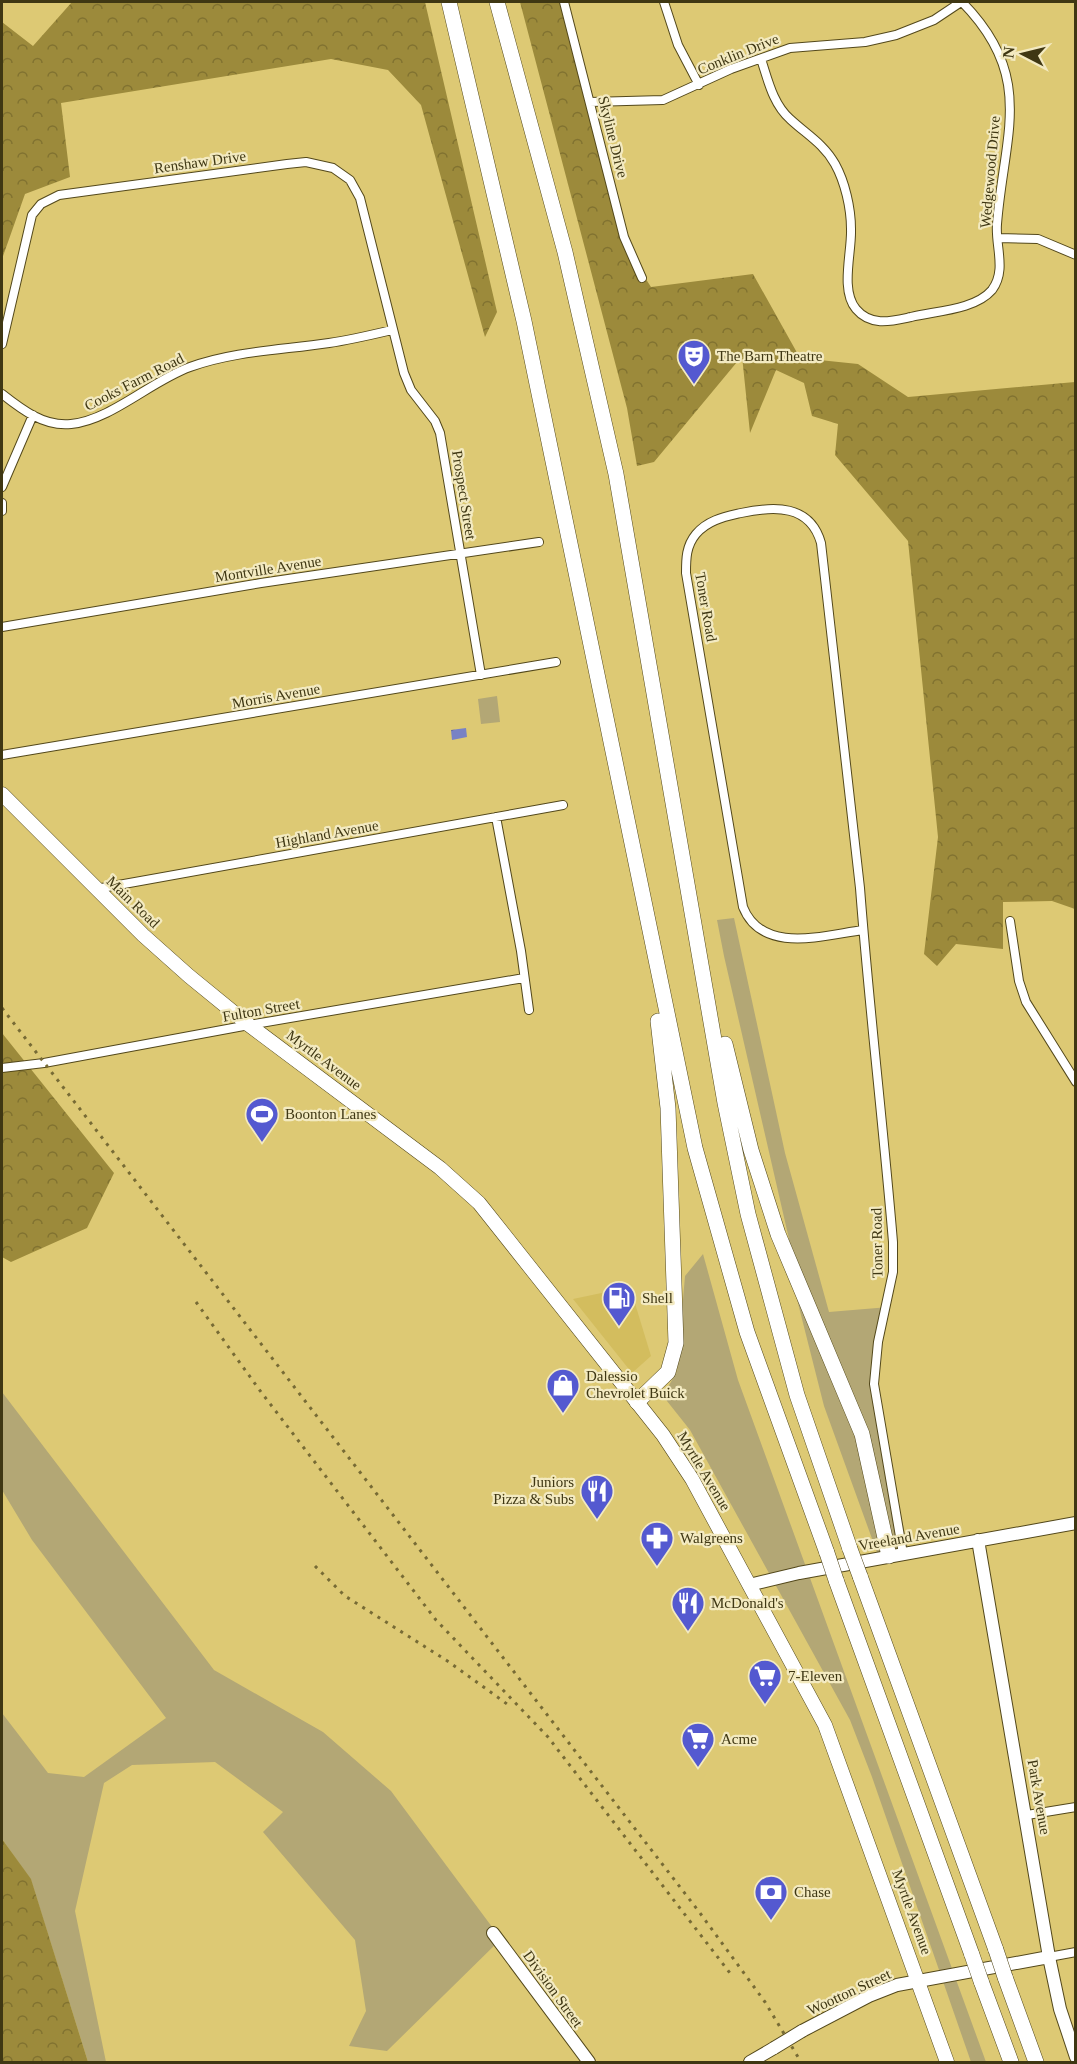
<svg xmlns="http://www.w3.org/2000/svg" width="1077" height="2064" viewBox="0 0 1077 2064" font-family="'Times New Roman',serif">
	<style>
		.built { fill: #d3bd5e }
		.grass { fill: #b3a775 }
		.forest { fill: url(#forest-crowns) }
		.water { fill: url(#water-waves) }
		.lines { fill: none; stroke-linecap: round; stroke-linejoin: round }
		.street-casing { stroke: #53481b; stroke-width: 10 }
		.secondary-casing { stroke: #53481b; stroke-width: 14 }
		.primary-casing { stroke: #53481b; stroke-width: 15 }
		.highway-casing { stroke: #53481b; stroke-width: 16 }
		.street { stroke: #fff; stroke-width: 8 }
		.secondary { stroke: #fff; stroke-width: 12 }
		.primary { stroke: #fff; stroke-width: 14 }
		.highway { stroke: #fff; stroke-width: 15 }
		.rail { stroke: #776b35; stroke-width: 3; stroke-dasharray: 3 6; stroke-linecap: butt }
		.secondary-bridge-casing { stroke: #53481b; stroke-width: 14; stroke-linecap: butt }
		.highway-bridge-casing { stroke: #53481b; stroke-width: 16; stroke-linecap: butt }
		.secondary-bridge { stroke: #fff; stroke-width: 12 }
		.highway-bridge { stroke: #fff; stroke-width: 15 }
		.labels { text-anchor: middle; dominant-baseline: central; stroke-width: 4.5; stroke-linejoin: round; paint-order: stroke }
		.street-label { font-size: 15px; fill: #3f3713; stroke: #f3eac1 }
		.poi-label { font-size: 15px; fill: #3f3713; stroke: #f3eac1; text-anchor: start }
	</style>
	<defs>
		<pattern id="forest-crowns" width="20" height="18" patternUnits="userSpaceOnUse" patternTransform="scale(1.5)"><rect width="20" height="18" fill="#9c8a3b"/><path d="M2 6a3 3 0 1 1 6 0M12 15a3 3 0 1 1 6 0" fill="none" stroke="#817230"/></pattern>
		<pattern id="water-waves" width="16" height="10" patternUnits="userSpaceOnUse" patternTransform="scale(1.5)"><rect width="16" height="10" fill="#7882c5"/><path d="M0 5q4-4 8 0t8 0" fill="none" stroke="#646b9f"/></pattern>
	</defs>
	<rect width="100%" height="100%" fill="#ddc974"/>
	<path class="built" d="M630,1287L651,1356L632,1373L573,1299Z"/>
	<path class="grass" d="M497,696L500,722L481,724L478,699Z
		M734,918L785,1153L829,1312L889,1307L874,1387L909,1553L879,1558L824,1406L782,1240L789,1239L724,956L717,920Z
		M703,1254L738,1380L986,2062H971L872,1777L850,1720L690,1430L663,1396L677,1371L685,1276Z
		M2,1392L214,1670L323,1732L391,1791L501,1939L387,2051L349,2046L366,2011L355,1940L263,1832L283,1812L215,1762L132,1765L104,1783L75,1911L106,2062H88L31,1880L2,1839V1713L48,1773L84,1777L166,1718L32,1540L2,1490Z"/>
	<path class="forest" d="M72,2H425L497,312L485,337L421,105L388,70L331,59L61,103L70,177L25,194L2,259V22L33,46Z
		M520,2H564L628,251L651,287L753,274L800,358L858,364L908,397L1075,382V909L1052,901L1003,902V949L956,944L937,966L924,954L938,837L908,541L835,455L838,424L812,416L804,383L776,370L750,433L742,356L654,462L637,466L627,408Z
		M2,1033L114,1173L87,1228L11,1262L2,1257Z
		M2,1839L31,1879L88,2062H2Z"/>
	<path class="water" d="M466,728L467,737L452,740L451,730Z"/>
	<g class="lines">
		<defs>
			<path id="street" d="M564,2L624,237L642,278
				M664,2L678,45L699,85
				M761,59C768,80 773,104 790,119C806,134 824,144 835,164C845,182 851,208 851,229C852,252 840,290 856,309C871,327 892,321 911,317C935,311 975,310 992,290C1007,270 995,246 997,224C1004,134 1036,77 962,2
				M590,102L663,100L731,69L790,48L865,42L896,35L934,20L961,2
				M998,238L1038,239L1076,255
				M2,344L32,215L41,204L59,195L287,164L306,162L333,168L350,180L360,198L404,373L411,390L435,421L440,433L481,675
				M2,394C21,409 44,427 71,424C111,420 151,381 190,367C234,351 283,350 329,343C350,340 371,335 392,330
				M2,487L33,415
				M2,503V511
				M2,627L261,583L539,542
				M2,755L556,662
				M496,817L521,951L529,1010
				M96,889L563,805
				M1010,921L1019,981L1026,1002L1076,1082
				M863,930C824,935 762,955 743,907L686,573C686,559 686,546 696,534C708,520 724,517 741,513C774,506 810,504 821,543L860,888C869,1006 883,1123 893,1242V1272L878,1342L874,1384L903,1554
				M2,1068L44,1063L249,1025L524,978
				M1027,1815L1076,1807
				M1049,1957L1076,1952"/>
			<path id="secondary" d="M978,1540L1049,1957L1060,2009L1076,2057
				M749,1585L799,1573L1076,1523
				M493,1933L589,2062
				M802,2031L869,1996L897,1985L1049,1957
				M750,2062L774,2048"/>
			<path id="primary" d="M2,794L143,935L189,976L249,1025L440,1168L479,1203L663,1435L692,1479L825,1725L947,2062"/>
			<path id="highway" d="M449,2L524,321L695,1148L747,1332L827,1553
				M497,2L565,252L616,474L725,1103L748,1214L797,1395L850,1549
				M725,1044L751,1150L778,1234L862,1434L889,1556
				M637,1402L668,1372L676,1343L668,1108L658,1021
				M860,1576L996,1950
				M836,1580L972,1955
				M1005,1977L1036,2062
				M981,1981L1011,2062"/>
		</defs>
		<use href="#street" class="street-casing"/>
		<use href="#secondary" class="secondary-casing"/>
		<use href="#primary" class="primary-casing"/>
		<use href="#highway" class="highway-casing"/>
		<use href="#street" class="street"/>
		<use href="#secondary" class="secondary"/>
		<use href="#primary" class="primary"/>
		<use href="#highway" class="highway"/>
		<path class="rail" d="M2,1008L700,1913L765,2002L801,2062
			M196,1302L261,1392L436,1620L548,1737L733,1977
			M315,1566L345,1596L449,1662L507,1704"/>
		<defs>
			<path id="secondary-bridge" d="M774,2048L802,2031"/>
			<path id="highway-bridge" d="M850,1549L860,1576
				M827,1553L836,1580
				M996,1950L1005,1977
				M972,1955L981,1981"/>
		</defs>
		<use href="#secondary-bridge" class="secondary-bridge-casing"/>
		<use href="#highway-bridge" class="highway-bridge-casing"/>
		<use href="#secondary-bridge" class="secondary-bridge"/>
		<use href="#highway-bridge" class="highway-bridge"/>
	</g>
	<defs>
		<symbol id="theatre-pin" viewBox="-11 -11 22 30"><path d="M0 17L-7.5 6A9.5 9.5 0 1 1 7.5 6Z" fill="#5459d0" stroke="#f3eac1"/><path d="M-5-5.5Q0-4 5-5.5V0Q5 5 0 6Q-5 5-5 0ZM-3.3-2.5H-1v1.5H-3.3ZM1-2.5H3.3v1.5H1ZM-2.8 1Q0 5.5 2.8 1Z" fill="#fff"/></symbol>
		<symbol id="stadium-pin" viewBox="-11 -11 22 30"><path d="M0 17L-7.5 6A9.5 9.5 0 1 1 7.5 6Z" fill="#5459d0" stroke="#f3eac1"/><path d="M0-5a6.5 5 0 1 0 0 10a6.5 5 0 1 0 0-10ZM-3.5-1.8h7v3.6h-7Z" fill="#fff"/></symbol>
		<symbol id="fuel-pin" viewBox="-11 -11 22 30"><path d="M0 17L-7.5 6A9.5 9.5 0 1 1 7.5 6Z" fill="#5459d0" stroke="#f3eac1"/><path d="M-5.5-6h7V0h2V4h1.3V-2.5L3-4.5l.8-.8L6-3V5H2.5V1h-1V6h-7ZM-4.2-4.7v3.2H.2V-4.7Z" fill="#fff"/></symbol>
		<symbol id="shop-pin" viewBox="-11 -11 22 30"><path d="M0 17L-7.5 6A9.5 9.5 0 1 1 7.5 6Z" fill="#5459d0" stroke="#f3eac1"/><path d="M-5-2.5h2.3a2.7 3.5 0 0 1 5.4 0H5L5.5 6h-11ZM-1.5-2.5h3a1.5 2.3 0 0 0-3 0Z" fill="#fff"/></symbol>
		<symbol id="restaurant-pin" viewBox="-11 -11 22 30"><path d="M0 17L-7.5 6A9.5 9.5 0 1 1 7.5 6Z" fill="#5459d0" stroke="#f3eac1"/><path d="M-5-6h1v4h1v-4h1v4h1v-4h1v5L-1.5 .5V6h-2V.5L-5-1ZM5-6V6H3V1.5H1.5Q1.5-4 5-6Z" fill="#fff"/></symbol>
		<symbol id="pharmacy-pin" viewBox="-11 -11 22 30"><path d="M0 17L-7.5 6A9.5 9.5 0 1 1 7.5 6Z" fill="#5459d0" stroke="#f3eac1"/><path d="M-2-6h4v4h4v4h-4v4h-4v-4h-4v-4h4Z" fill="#fff"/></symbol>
		<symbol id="supermarket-pin" viewBox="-11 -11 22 30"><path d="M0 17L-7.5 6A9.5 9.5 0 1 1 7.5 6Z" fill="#5459d0" stroke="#f3eac1"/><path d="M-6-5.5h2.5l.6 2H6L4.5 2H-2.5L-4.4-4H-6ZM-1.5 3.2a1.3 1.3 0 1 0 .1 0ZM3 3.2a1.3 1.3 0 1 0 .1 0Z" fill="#fff"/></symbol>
		<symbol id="bank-pin" viewBox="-11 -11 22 30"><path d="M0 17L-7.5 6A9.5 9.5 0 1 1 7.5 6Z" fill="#5459d0" stroke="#f3eac1"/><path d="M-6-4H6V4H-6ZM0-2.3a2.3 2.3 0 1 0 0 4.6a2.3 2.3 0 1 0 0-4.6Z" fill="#fff"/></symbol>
	</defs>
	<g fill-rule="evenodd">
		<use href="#theatre-pin" x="675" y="337" width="38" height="52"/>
		<use href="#stadium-pin" x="243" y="1095" width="38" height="52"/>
		<use href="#fuel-pin" x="600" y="1279" width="38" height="52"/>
		<use href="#shop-pin" x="544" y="1366" width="38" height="52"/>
		<use href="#restaurant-pin" x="578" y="1472" width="38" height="52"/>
		<use href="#pharmacy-pin" x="638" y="1519" width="38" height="52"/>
		<use href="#restaurant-pin" x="669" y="1584" width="38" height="52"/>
		<use href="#supermarket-pin" x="746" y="1657" width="38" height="52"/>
		<use href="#supermarket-pin" x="679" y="1720" width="38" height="52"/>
		<use href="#bank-pin" x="752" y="1873" width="38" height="52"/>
	</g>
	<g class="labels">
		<g class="street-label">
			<text transform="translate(738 54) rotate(-22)">Conklin Drive</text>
			<text transform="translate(613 137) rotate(76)">Skyline Drive</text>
			<text transform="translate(200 162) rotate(-8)">Renshaw Drive</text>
			<text transform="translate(990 172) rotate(-85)">Wedgewood Drive</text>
			<text transform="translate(134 382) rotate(-27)">Cooks Farm Road</text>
			<text transform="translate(464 495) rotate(81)">Prospect Street</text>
			<text transform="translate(268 569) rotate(-9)">Montville Avenue</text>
			<text transform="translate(706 607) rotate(80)">Toner Road</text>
			<text transform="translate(276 696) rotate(-10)">Morris Avenue</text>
			<text transform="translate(327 834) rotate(-10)">Highland Avenue</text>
			<text transform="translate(133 902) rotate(44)">Main Road</text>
			<text transform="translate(261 1010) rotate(-10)">Fulton Street</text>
			<text transform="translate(324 1060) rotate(37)">Myrtle Avenue</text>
			<text transform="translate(877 1243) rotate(-91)">Toner Road</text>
			<text transform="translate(704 1471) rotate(59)">Myrtle Avenue</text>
			<text transform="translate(909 1537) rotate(-10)">Vreeland Avenue</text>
			<text transform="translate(1039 1797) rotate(80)">Park Avenue</text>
			<text transform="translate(912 1912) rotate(70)">Myrtle Avenue</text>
			<text transform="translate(553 1989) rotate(54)">Division Street</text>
			<text transform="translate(849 1992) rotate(-25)">Wootton Street</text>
		</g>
		<g class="poi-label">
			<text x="717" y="356">The Barn Theatre</text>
			<text x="285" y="1114">Boonton Lanes</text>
			<text x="642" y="1298">Shell</text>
			<text x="586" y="1376">Dalessio<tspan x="586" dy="17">Chevrolet Buick</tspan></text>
			<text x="574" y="1482" text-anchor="end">Juniors<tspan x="574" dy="17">Pizza &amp; Subs</tspan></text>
			<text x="680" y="1538">Walgreens</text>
			<text x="711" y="1603">McDonald's</text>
			<text x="788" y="1676">7-Eleven</text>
			<text x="721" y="1739">Acme</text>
			<text x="794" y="1892">Chase</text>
		</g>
	</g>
	<rect width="1077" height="2064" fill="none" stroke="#3f3713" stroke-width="6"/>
	<g transform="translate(1023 54) rotate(277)" stroke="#f3eac1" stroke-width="4.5" paint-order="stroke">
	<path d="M0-4.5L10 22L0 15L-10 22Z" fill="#3f3713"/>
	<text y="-9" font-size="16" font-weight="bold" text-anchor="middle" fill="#3f3713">N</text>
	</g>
</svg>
